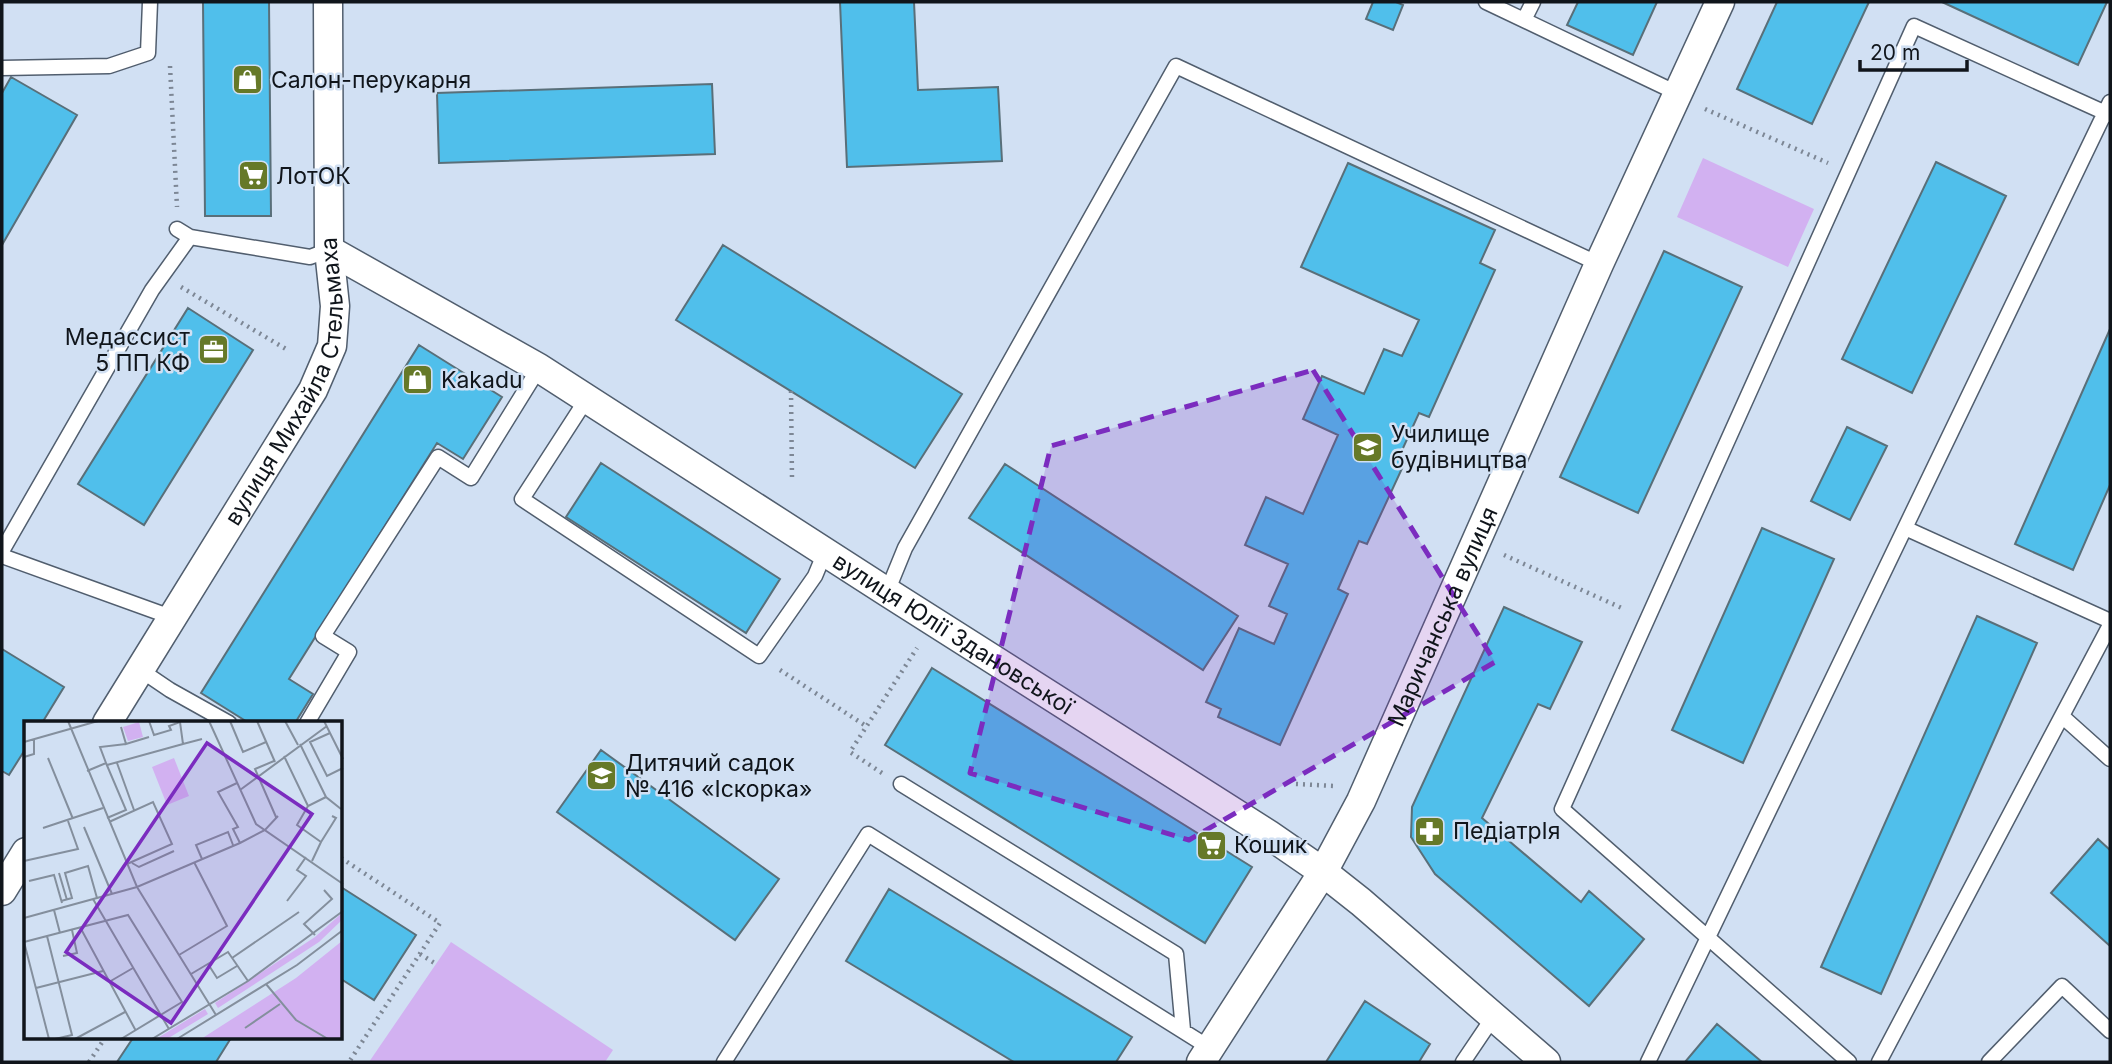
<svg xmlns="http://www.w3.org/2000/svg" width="2112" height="1064" viewBox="0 0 2112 1064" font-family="Inter,sans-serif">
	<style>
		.green { fill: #d2b1f1 }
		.building { fill: #50bfeb; stroke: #596f79; stroke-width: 2 }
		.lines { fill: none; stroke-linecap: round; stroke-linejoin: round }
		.service-casing { stroke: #515e6e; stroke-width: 17 }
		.minor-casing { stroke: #515e6e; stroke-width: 31 }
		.path { stroke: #7d8795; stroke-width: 4.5; stroke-dasharray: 2 5; stroke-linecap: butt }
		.service { stroke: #fff; stroke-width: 14 }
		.minor { stroke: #fff; stroke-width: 28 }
		.marked { fill: #7b2cbf; fill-opacity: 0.2; stroke: #7b2cbf; stroke-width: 5; stroke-dasharray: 14 9; stroke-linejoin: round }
		.labels { text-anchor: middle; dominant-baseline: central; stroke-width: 5; stroke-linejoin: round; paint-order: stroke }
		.poi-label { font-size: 23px; fill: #10151b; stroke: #d1e0f3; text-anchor: start }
		.street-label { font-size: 23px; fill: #10151b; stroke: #d1e0f3 }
		.inset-road { fill: none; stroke: #848f9d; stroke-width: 2 }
		.view { fill: #7b2cbf; fill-opacity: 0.15; stroke: #7b2cbf; stroke-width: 3.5 }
		.inset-edge { fill: none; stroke: #10151b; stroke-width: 3.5 }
	</style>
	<rect width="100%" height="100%" fill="#d1e0f3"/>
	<path class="green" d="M1703,158L1814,209L1788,267L1677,217Z
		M451,942L613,1050L605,1062H369Z"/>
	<path class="building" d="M203,2H269L271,216H205Z
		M840,2H914L918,90L998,87L1002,161L847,167Z
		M1373,2H1396L1403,5L1393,30L1366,19Z
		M1578,2H1657L1633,55L1567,25Z
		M1777,2H1869L1812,124L1737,89Z
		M1942,2H2107L2078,65Z
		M11,77L77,115L2,245V93Z
		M712,84L715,154L439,163L437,93Z
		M1936,162L2006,196L1912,393L1842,359Z
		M1348,163L1495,230L1480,263L1495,270L1429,417L1419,413L1398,459L1405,462L1367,544L1359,541L1338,589L1348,594L1280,745L1218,717L1221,709L1206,702L1239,628L1274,644L1287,614L1269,606L1288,564L1245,545L1266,497L1303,514L1338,435L1303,419L1322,376L1364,394L1384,349L1402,356L1419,320L1301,267Z
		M723,245L962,394L915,468L676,320Z
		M1664,251L1742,287L1638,513L1560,477Z
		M188,308L253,350L144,525L78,484Z
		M2110,329V485L2073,570L2015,544Z
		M419,345L502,397L463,459L437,443L289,679L313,694L295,723H249L201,693Z
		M1847,427L1887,446L1850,520L1811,501Z
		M601,463L780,579L746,633L566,517Z
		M1005,464L1238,616L1203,670L969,518Z
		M1762,528L1834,559L1743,763L1672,730Z
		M1504,607L1582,642L1550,709L1538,704L1482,818L1581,902L1589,891L1644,939L1589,1006L1435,874L1411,837L1412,807Z
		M1977,616L2037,643L1881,994L1821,967Z
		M2,649L64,687L42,723H26V748L9,775L2,771Z
		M932,668L1252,867L1205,943L885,745Z
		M601,750L779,879L735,940L557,812Z
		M2098,839L2110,850V946L2051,893Z
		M341,887L416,935L374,1000L341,979Z
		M889,889L1132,1037L1116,1062H1014L846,961Z
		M1365,1001L1430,1044L1419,1062H1326Z
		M1717,1024L1762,1062H1685Z
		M133,1038H231L216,1062H117Z"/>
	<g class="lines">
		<defs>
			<path id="service" d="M1486,2L1677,93
				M1524,20L1533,2
				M2,68L109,66L148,53L150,2
				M177,229L190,237L310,257L329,250
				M586,400L522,499L759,656L815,576L825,552
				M1905,528L2110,621
				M2,551L152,290L190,237
				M2,556L171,617
				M887,592L905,548L1176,66L1599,264
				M139,669L170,690L229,723
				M2063,717L2110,759
				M307,723L349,652L323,636L438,457L471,478L539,368
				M901,784L1176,954L1183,1030
				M724,1062L868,834L1210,1048
				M1463,1062L1494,1016
				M1648,1062L2110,102
				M1849,1062L1562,809L1914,26L2110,115
				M1879,1062L2110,625
				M1989,1062L2062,986L2110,1031"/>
			<g id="minor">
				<path id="s1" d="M329,250L539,368L887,592L1268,834L1323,872L1361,902L1546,1062"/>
				<path id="s2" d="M107,723L313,390L332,346L335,306L329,250L328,2"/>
				<path d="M2,891L26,852"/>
				<path id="s3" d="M1201,1062L1323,872L1361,801L1599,264L1720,2"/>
			</g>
		</defs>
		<use href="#service" class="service-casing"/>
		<use href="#minor" class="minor-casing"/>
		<path class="path" d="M170,66L177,207
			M1705,109L1828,163
			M181,287L286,349
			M791,391L792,479
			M1504,555L1624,609
			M780,670L866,726
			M882,773L850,752L917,648
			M1296,784L1334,786
			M341,858L440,923L349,1062
			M420,954L436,964
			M89,1062L105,1038"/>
		<use href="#service" class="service"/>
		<use href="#minor" class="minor"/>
	</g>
	<path class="marked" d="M1313,370L1495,662L1189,840L970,773L1051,446Z"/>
	<defs>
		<symbol id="shop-square" viewBox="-11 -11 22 22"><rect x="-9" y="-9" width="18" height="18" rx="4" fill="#667928" stroke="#d1e0f3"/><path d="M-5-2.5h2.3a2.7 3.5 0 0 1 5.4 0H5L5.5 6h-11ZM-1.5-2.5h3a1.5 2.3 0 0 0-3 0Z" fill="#fff"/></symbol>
		<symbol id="supermarket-square" viewBox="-11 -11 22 22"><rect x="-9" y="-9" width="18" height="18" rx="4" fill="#667928" stroke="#d1e0f3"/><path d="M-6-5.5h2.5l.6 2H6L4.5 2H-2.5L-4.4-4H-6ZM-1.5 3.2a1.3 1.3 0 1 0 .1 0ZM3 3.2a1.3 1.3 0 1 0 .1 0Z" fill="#fff"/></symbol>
		<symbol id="office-square" viewBox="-11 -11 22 22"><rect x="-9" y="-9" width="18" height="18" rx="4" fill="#667928" stroke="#d1e0f3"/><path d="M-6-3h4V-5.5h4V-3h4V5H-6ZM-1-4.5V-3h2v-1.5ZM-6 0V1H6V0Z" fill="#fff"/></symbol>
		<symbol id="university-square" viewBox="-11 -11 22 22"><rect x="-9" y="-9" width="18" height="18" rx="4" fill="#667928" stroke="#d1e0f3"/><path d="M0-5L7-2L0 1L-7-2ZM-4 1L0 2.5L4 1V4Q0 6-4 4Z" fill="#fff"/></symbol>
		<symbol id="school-square" viewBox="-11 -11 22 22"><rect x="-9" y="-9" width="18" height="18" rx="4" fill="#667928" stroke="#d1e0f3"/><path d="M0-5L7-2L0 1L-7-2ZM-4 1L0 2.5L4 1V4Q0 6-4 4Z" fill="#fff"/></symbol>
		<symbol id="pharmacy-square" viewBox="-11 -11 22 22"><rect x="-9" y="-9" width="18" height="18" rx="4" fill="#667928" stroke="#d1e0f3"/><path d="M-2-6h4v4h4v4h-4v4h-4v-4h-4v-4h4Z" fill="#fff"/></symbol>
	</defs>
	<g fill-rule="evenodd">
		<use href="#shop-square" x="230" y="62" width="35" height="35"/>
		<use href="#supermarket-square" x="236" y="158" width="35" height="35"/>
		<use href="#office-square" x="196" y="332" width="35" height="35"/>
		<use href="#shop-square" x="400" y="362" width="35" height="35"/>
		<use href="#university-square" x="1350" y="430" width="35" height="35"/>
		<use href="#school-square" x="584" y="758" width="35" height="35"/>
		<use href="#pharmacy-square" x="1412" y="814" width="35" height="35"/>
		<use href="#supermarket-square" x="1194" y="828" width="35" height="35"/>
	</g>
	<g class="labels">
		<g class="poi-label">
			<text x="271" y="80">Салон-перукарня</text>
			<text x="276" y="176">ЛотОК</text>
			<text x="190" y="337" text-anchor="end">Медассист<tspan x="190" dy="26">5 ПП КФ</tspan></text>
			<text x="441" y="380">Kakadu</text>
			<text x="1391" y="434">Училище<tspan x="1391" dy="26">будівництва</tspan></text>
			<text x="625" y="763">Дитячий садок<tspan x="625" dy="26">№ 416 «Іскорка»</tspan></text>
			<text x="1453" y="831">ПедіатрІя</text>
			<text x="1234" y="845">Кошик</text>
		</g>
		<g class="street-label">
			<text stroke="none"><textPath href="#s2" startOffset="392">вулиця Михайла Стельмаха</textPath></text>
			<text stroke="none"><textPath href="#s3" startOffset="508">Маричанська вулиця</textPath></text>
			<text stroke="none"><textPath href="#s1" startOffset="733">вулиця Юлії Здановської</textPath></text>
		</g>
	</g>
	<g transform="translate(24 721)">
		<rect width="318" height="318" fill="#d1e0f3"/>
		<path d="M115,1L119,16L104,20L99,6ZM150,37L165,75L143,84L128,46ZM318,192V199L295,221L194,287L191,282L291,216ZM318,220V318H177L272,257ZM181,288L184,293L143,318H132Z" fill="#d2b1f1"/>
		<path class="inset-road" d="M44,0L113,166L192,294M125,0L130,14L147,9L145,5L156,1L159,23L178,18M185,0L232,103L319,163M206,0L219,31L242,21M233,0L251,41M261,0L274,24M300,0L319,38M97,6L102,23L125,16M306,12L286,21L303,55L319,47M0,21L74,0M276,23L302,76L317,88M260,35L284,85M0,36L10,33V18M24,37L49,98M250,40L231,48L252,96M82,42L76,26L102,23M93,42L110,89M83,44L159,23M63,50L82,42L102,89L83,97M213,62L194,71L214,106L209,108L216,122M216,69L303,5M85,101L129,81L148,123L103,143M60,106L88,173M19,107L79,87M297,121L312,97L308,95M178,138L172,124L204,111L209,124M0,140L54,128L44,100M288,140L297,121L273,104L284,85L302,76M108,142L115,146L150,130M35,152L43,179M5,160L30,154L38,182M69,178L145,308M37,180L48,177L41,152L64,145L73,177M263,180L282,155L273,149L282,136M30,189L36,212M0,197L113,166L216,122L241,109L254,95M56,206L112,310M291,214L280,203L308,178L300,169M23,215L48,314L31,318M155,234L203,205L170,141M39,235L53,232L48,209M208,237L275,191M184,243L193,257L213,245M167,253L204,231L224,260M85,261L109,247M242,263L272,299L304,318M12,267L79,250M221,307L256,283M25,318L0,221L104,194L158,281L97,318M51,318L101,291M128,318L224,260L319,190M153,318L273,244L319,209"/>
		<path class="view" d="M183,22L288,93L147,302L42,231Z"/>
		<rect width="318" height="318" class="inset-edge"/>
	</g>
	<rect width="2112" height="1064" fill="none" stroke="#10151b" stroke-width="7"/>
	<path d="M1860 60v10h107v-10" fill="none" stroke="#10151b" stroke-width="3.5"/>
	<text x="1870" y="60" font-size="21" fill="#10151b" stroke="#d1e0f3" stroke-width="5" paint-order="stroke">20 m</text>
</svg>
